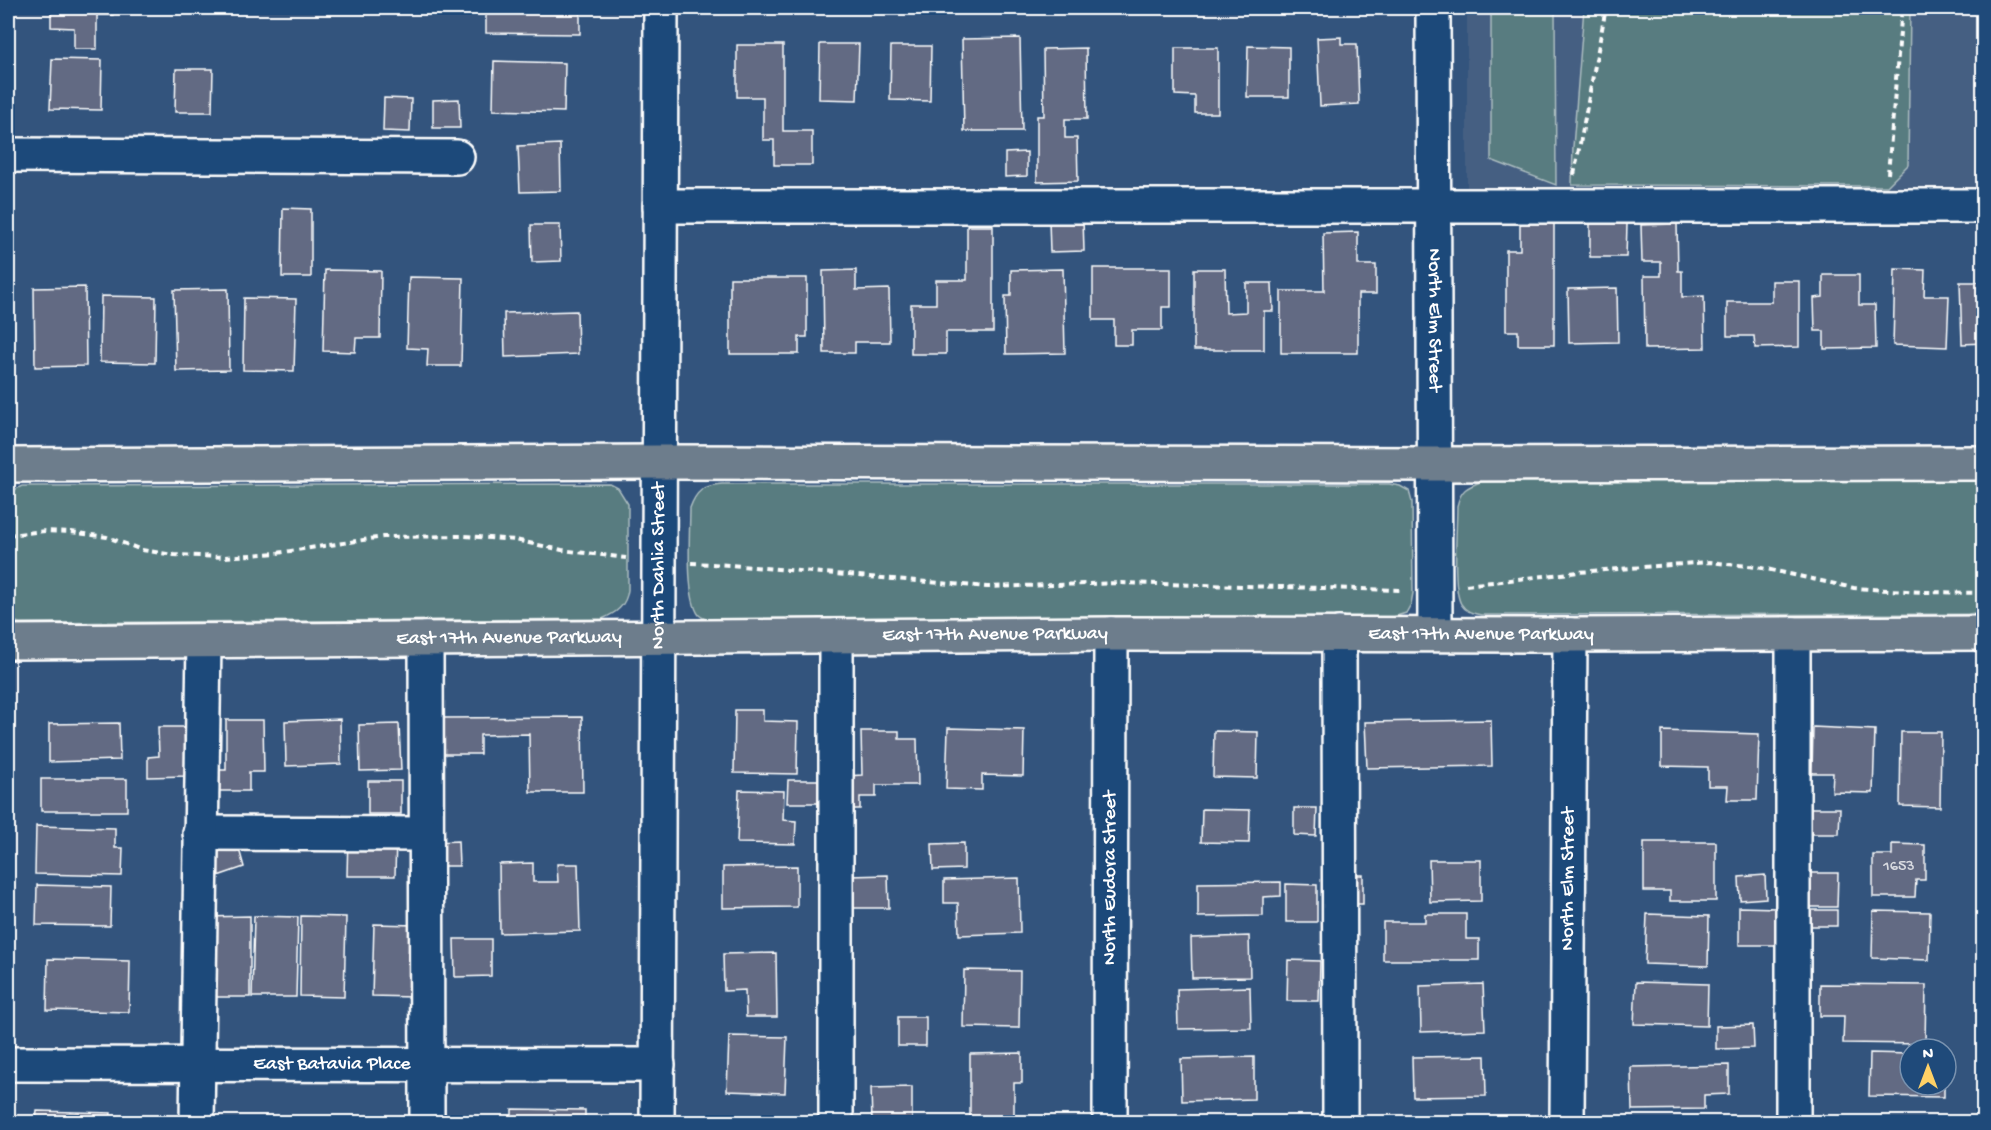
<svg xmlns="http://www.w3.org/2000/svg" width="1991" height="1130" viewBox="0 0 1991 1130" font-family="'Gochi Hand',sans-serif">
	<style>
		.built { fill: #455e82 }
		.green { fill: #587b80; stroke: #acbdc0; stroke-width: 1.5 }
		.building { fill: #626b83; stroke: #fff; stroke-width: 1.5 }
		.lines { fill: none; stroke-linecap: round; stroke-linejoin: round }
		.minor-casing { stroke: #fff; stroke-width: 38 }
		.major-casing { stroke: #fff; stroke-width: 38 }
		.path { stroke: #fff; stroke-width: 4; stroke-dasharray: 6 4.5; stroke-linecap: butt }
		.minor { stroke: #1f4a7a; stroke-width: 33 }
		.major { stroke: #6d7d8c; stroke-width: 33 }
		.labels { text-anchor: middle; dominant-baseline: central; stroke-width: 6; stroke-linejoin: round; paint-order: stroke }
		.number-label { font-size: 16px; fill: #d8dae0 }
		.street-label { font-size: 20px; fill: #fff; stroke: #1f4a7a }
	</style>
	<rect width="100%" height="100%" fill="#33547d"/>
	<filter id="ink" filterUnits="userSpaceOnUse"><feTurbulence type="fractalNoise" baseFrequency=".0167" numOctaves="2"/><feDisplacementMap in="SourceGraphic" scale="12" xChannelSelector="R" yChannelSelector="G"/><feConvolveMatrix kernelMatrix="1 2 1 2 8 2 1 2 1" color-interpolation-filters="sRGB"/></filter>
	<g filter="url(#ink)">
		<path class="built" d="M1467,8H1983V192L1467,193Z"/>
		<path class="green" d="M1491,8H1555L1556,185L1491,160Z
			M1584,8H1910L1908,165L1887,186L1572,185L1573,147Z
			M1968,479L1983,481L1984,611L1982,612L1968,614L1481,615C1473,613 1466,612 1461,604C1452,588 1457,528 1457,506C1461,489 1467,487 1483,481Z
			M610,484L618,488L628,504V590C626,606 616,613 602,619L20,623L8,620V493L22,486Z
			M722,484H1389L1400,486L1409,491L1412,502L1413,593L1411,604L1406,613L1393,617L711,621C707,619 702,618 699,615C685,597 690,531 690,508C696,491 704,485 722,484Z"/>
		<path class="building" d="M51,8H113V15H97V49H74V28L51,27Z
			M486,8H580V34L486,33Z
			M1341,37V44H1357L1359,104L1320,106L1317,38Z
			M1020,38L1022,131H964L962,39Z
			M820,44H859L857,100L819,99Z
			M737,45H783V131H812V165H774V140H763V97H737Z
			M891,46H931L930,101L890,100Z
			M1248,46L1289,47V97H1247Z
			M1086,48L1087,119H1065V138H1077L1078,181L1037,182V116H1044L1043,49Z
			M1175,48H1218V113H1195V96L1175,95Z
			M52,59L102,60L101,110L50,109Z
			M494,61L565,63L564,112L493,110Z
			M176,69H213L212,112H175Z
			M384,98L411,99L410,132L383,131Z
			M459,99L460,128H433V100Z
			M560,144L561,191L520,192L518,146Z
			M1027,152V176L1005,177V153Z
			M283,208L311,209V277H282Z
			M1520,218H1554V345H1518V331H1506V250H1520Z
			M1083,219L1084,251L1050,252L1049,220Z
			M1590,224H1627L1626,257H1590Z
			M1677,224L1678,271H1682V297L1704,296L1705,348L1645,349L1644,276H1661V262H1642L1641,225Z
			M531,225H560L561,261L532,262Z
			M967,226H993V332H946V354H911V304H936V280H967Z
			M1358,232V265H1376V294H1358V353H1281V291H1324L1323,233Z
			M1093,268H1171V307H1162V330H1132V345H1114V320H1093Z
			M1063,269L1065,353L1006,354L1005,296H1011V270Z
			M1194,269H1225L1226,313L1246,312V283H1272L1273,311H1264V350H1194Z
			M1895,269L1925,270L1924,296H1949L1947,347L1893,345Z
			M325,270L381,271L380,338H356L355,352L323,351Z
			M856,270V290L889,289L890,342H855V353H824L823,271Z
			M1823,275H1859V305H1875L1876,348L1824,349V331H1815L1814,298L1823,297Z
			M409,277L463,278L461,366H427L428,349L407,348Z
			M730,278H807V337H799V354H730Z
			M1772,281H1799V347L1755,348L1754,336H1727V302H1772Z
			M1960,282H1984V343L1962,344Z
			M85,287L86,366L35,367L34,288Z
			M1617,288L1618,342L1569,343L1568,289Z
			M228,289L229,370L176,371L174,290Z
			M101,296L156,297L155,363L100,362Z
			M244,298L296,299L294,371L243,370Z
			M577,311L578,354L505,357L504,313Z
			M735,710H763V721L798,722L797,774L734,773Z
			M582,717L583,792H530L529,734L480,735V754H443V718Z
			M340,719L341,764L286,766L285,721Z
			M226,720H263L264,772H249V791H218V770H226Z
			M1491,720L1492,766L1367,768L1365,722Z
			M119,723L120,760L49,762V724Z
			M399,724L401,770L360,771L359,725Z
			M158,727H184L186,776L148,777V757L159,756Z
			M1813,727L1875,730L1873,793L1832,792L1833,773H1812Z
			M948,728L1024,730L1023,776L982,775V790L946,789Z
			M861,731H899V739H917L918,785H876V797H860V809H848L847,776L862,775Z
			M1214,731L1258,732L1257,778L1213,777Z
			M1662,731L1759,734L1757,800H1727L1728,786H1708V767L1662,766Z
			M1901,732H1941L1940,807L1900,806Z
			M41,779H127V811H41Z
			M788,780H818V803H787Z
			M368,781H401V814H368Z
			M739,790L784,791L783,820L796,821L795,844L737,843Z
			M1294,808H1317L1316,836L1294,835Z
			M1808,808H1840L1839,834H1808Z
			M1202,809L1250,810L1249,843L1201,842Z
			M36,826L115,828V848H123L122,876L35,874Z
			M348,836L396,837L395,876H347Z
			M236,838L244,867L215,877L207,847Z
			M458,841L459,866H437V842Z
			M1644,842H1716V901H1670V891H1644Z
			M964,843V869L933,870L932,844Z
			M1892,844L1925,845V880H1916L1915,897H1873V855H1892Z
			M1429,860H1481V901L1430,902Z
			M533,863V882H558L557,864H578L580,931L500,933L499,864Z
			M797,866V907L723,908V867Z
			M1803,873H1838L1837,907H1803Z
			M888,875L889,908H850V876Z
			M1342,875H1363V904H1342Z
			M1765,875L1766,898L1740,900L1739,877Z
			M1019,878L1020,933L959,935L958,903H944V880Z
			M1281,882V896L1263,897V916L1198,917V883Z
			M1286,884L1317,885V922H1286Z
			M37,885L111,887L110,926L36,925Z
			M1739,907L1777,908L1776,945H1739Z
			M1806,910H1837V926H1806Z
			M1873,911L1930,912L1929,960L1872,958Z
			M1425,914H1466V939H1479V960H1383V922H1425Z
			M1647,914L1709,916L1708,966L1645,964Z
			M250,916V997H206L205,917Z
			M254,916L298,917L296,997H252Z
			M301,916L346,917L344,997L300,996Z
			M374,924L415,925L413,997L372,996Z
			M1249,936L1250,977L1192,978L1191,938Z
			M454,939H491V976L455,977Z
			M776,953L777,1017H746L745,990L724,991L723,954Z
			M48,959L130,961L129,1012L47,1010Z
			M1288,960L1320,961L1319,1001H1287Z
			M964,970L1020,971L1019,1028L963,1027Z
			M1636,982L1708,984L1707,1026L1634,1024Z
			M1483,984L1485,1030L1421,1032L1420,986Z
			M1820,984L1926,985L1925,1044L1843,1043L1844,1016H1820Z
			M1250,987L1251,1028L1178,1029L1177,989Z
			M898,1017H926V1046H898Z
			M1753,1025L1754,1048L1716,1049V1026Z
			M729,1036L787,1037L785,1093L727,1091Z
			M1022,1053V1083H1014V1118L970,1119V1054Z
			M1870,1053L1910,1054V1085H1944V1097L1869,1096Z
			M1485,1056L1486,1096L1413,1097L1412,1057Z
			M1254,1057V1099L1182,1101L1181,1059Z
			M1729,1065V1094L1704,1095V1109L1632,1110L1631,1067Z
			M912,1087V1122H872L871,1088Z
			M512,1109L585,1110V1122H512Z
			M37,1111L111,1113L110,1122H36Z"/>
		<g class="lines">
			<defs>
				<g id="minor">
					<path id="s1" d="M1433,8L1435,634"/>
					<path d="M8,155L457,157"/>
					<path d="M660,206H1984"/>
					<path d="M1339,634L1340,1122"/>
					<path d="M836,636V1122"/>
					<path d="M426,639L427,1122"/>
					<path d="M200,833L426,834"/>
					<path id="s2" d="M8,1064L658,1065"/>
					<path d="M197,1122L204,641"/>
					<path id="s3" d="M657,1122L661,8"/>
					<path id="s4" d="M1110,1122L1111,634"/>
					<path id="s5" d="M1567,1122L1570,635"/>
					<path d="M1793,1122V634"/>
				</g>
				<g id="major">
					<path d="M8,465L660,462L1433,464L1984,463"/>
					<path id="s6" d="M8,642L1111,634L1570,635L1984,633"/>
				</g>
			</defs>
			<use href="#minor" class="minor-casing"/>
			<use href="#major" class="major-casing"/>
			<path class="path" d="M1888,174L1902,8
				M1574,175L1606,8
				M8,535L45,531L71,532L107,537L142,550L174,555L224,557L277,553L383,537L465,536L515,540L562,550L626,558
				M691,563L730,565L987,587L1121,583L1402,590
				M1466,585L1579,572L1709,562L1757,567L1854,588L1923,592L1984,593"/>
			<use href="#minor" class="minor"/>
			<use href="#major" class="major"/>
		</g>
	</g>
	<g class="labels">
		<g class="number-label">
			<text x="1899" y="867">1653</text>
		</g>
		<g class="street-label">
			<text stroke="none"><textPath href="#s1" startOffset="312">North Elm Street</textPath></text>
			<text stroke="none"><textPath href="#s3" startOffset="556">North Dahlia Street</textPath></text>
			<text stroke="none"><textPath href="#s6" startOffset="1473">East 17th Avenue Parkway</textPath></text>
			<text stroke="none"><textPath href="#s6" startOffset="987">East 17th Avenue Parkway</textPath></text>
			<text stroke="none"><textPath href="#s6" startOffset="501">East 17th Avenue Parkway</textPath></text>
			<text stroke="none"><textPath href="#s4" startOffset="244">North Eudora Street</textPath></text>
			<text stroke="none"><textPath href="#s5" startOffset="243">North Elm Street</textPath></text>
			<text stroke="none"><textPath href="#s2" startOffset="324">East Batavia Place</textPath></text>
		</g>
	</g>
	<rect width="1991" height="1130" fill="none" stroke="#1f4a7a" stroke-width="30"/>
	<rect x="15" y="15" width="1961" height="1100" fill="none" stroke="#fff" stroke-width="2" filter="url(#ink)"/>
	<g transform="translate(1928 1067)"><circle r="28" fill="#1f4a7a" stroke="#7992af" stroke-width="1.5"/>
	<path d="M0-4.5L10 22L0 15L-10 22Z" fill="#ffd166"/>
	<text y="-9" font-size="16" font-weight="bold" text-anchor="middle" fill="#ffffff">N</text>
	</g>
</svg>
